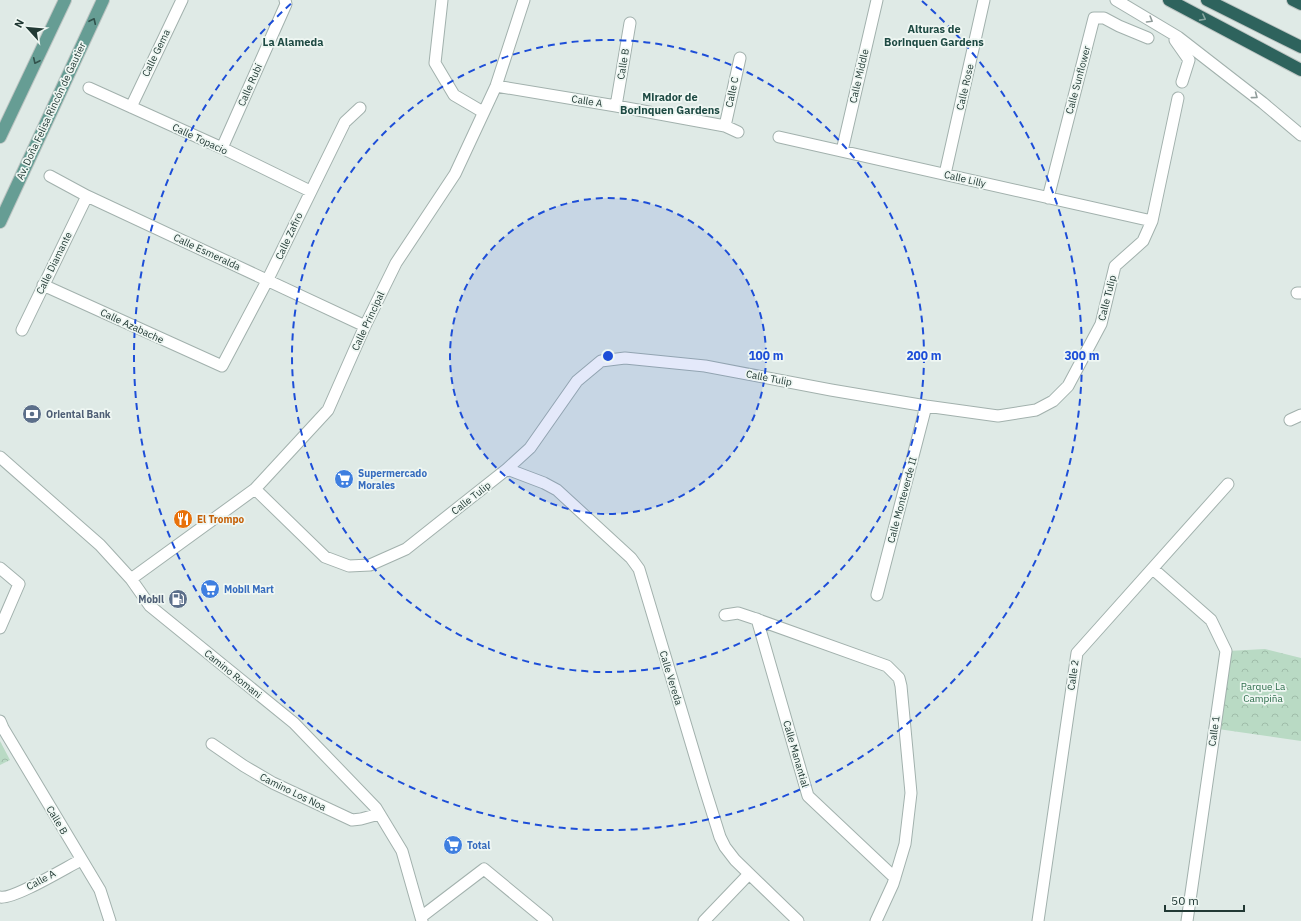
<svg xmlns="http://www.w3.org/2000/svg" width="1301" height="921" viewBox="0 0 1301 921" font-family="'IBM Plex Sans',sans-serif">
	<style>
		.forest { fill: url(#forest-crowns) }
		.lines { fill: none; stroke-linecap: round; stroke-linejoin: round }
		.minor-casing { stroke: #a2b1ad; stroke-width: 13 }
		.primary-casing { stroke: #bcc4c2; stroke-width: 14 }
		.motorway-casing { stroke: #bcc4c2; stroke-width: 14 }
		.minor { stroke: #fff; stroke-width: 11 }
		.primary { stroke: #669d94; stroke-width: 12 }
		.motorway { stroke: #2e635d; stroke-width: 12 }
		.oneway { stroke: #85a6a0 }
		.oneway2 { stroke: #909c9a }
		.oneway3 { stroke: #32524c }
		.ring { fill: none; stroke: #1d4ed8; stroke-width: 2; stroke-dasharray: 7 5 }
		.labels { text-anchor: middle; dominant-baseline: central; stroke-width: 3.5; stroke-linejoin: round; paint-order: stroke }
		.street-label { font-size: 10px; fill: #213934; stroke: #eff7f3 }
		.service-label { font-size: 10px; font-weight: bold; fill: #4e5e75; stroke: #eff7f3; text-anchor: start }
		.shop-label { font-size: 10px; font-weight: bold; fill: #366cbe; stroke: #eff7f3; text-anchor: start }
		.food-label { font-size: 10px; font-weight: bold; fill: #c56008; stroke: #eff7f3; text-anchor: start }
		.park-label { font-size: 10px; fill: #2d6d4b; stroke: #eff7f3 }
		.neighbourhood-label { font-size: 11px; font-weight: bold; fill: #1e4a43; stroke: #eff7f3 }
		.centre { fill: #1d4ed8; stroke: #eff7f3; stroke-width: 2 }
		.ring-label { font-size: 12px; text-anchor: middle; font-weight: bold; fill: #1d4ed8; stroke: #eff7f3; stroke-width: 3.5; stroke-linejoin: round; paint-order: stroke }
	</style>
	<defs>
		<pattern id="forest-crowns" width="20" height="18" patternUnits="userSpaceOnUse"><rect width="20" height="18" fill="#b9dac4"/><path d="M2 6a3 3 0 1 1 6 0M12 15a3 3 0 1 1 6 0" fill="none" stroke="#9fbca9"/></pattern>
	</defs>
	<rect width="100%" height="100%" fill="#dfeae6"/>
	<path class="forest" d="M1265,649L1301,658V741L1218,729L1228,651Z
		M0,741L10,760L0,765Z"/>
	<g class="lines">
		<defs>
			<path id="minor" d="M442,0L435,63L454,95L483,112
				M1116,0L1178,37L1263,103L1301,135
				M1175,40L1189,60L1182,82
				M496,86L616,106L725,126L738,132
				M89,88L222,148L310,191
				M616,106L630,23
				M131,107L182,0
				M725,126L740,58
				M779,137L1152,221
				M222,148L286,4L285,0
				M842,151L877,0
				M945,174L984,0
				M50,176L87,196L365,326
				M1048,198L1094,18H1104L1119,26L1148,38
				M43,285L222,366L267,281L345,122L360,108
				M1297,293H1301
				M22,330L87,196
				M1290,420L1301,415
				M0,457L100,545L131,579L150,606L294,723L376,808L402,851L422,921
				M507,469L544,483L557,490L631,558L639,569L704,786L720,837L725,847L735,860L798,921
				M255,489L325,557L349,566L370,565L406,549L507,469L530,448L577,381L601,361L625,358L705,366L831,390L926,406L998,416L1036,410L1053,401L1068,386L1101,324L1115,266L1143,241L1152,221L1178,98
				M0,568L19,584L0,628
				M1153,569L1211,620L1226,651L1187,921
				M131,579L255,489L328,410L365,326L396,263L455,174L496,86L524,0
				M877,595L926,406
				M725,615L738,613L753,618L887,666L899,678L901,686L911,793L905,844L893,884L876,921
				M757,619L808,796L895,878
				M0,721L3,728L100,890L110,921
				M212,744L244,766L273,783L352,820L361,819L379,814
				M0,897C13,900 67,867 81,860
				M421,917L484,869L547,921
				M704,921L749,874
				M1038,921L1077,653L1228,484"/>
			<path id="primary" d="M0,137L65,0
				M0,222L103,0"/>
			<path id="motorway" d="M1169,0L1301,70
				M1207,0L1301,47
				M1293,0L1301,4"/>
		</defs>
		<use href="#minor" class="minor-casing"/>
		<use href="#primary" class="primary-casing"/>
		<use href="#motorway" class="motorway-casing"/>
		<use href="#minor" class="minor"/>
		<use href="#primary" class="primary"/>
		<use href="#motorway" class="motorway"/>
	</g>
	<defs><path id="oneway-chevron" d="M-2-3.5L2.5 0L-2 3.5" fill="none" stroke-width="1.6" stroke-linecap="round" stroke-linejoin="round"/></defs>
	<use class="oneway" href="#oneway-chevron" transform="translate(1203 18) rotate(28)"/>
	<g class="oneway2">
		<use href="#oneway-chevron" transform="translate(1150 20) rotate(31)"/>
		<use href="#oneway-chevron" transform="translate(1255 96) rotate(37)"/>
	</g>
	<g class="oneway3">
		<use href="#oneway-chevron" transform="translate(93 21) rotate(-65)"/>
		<use href="#oneway-chevron" transform="translate(36 61) rotate(115)"/>
	</g>
	<circle cx="608" cy="356" r="158" fill="#1d4ed8" fill-opacity=".12"/>
	<g class="ring">
		<circle cx="608" cy="356" r="158"/>
		<circle cx="608" cy="356" r="316"/>
		<path d="M922 1A474 474 0 1 1 294 1"/>
	</g>
	<defs>
		<symbol id="bank-disc" viewBox="-11 -11 22 22"><circle r="9.5" fill="#5c6f8a" stroke="#eff7f3"/><path d="M-6-4H6V4H-6ZM0-2.3a2.3 2.3 0 1 0 0 4.6a2.3 2.3 0 1 0 0-4.6Z" fill="#fff"/></symbol>
		<symbol id="supermarket-disc" viewBox="-11 -11 22 22"><circle r="9.5" fill="#3f7fe0" stroke="#eff7f3"/><path d="M-6-5.5h2.5l.6 2H6L4.5 2H-2.5L-4.4-4H-6ZM-1.5 3.2a1.3 1.3 0 1 0 .1 0ZM3 3.2a1.3 1.3 0 1 0 .1 0Z" fill="#fff"/></symbol>
		<symbol id="restaurant-disc" viewBox="-11 -11 22 22"><circle r="9.5" fill="#e8710a" stroke="#eff7f3"/><path d="M-5-6h1v4h1v-4h1v4h1v-4h1v5L-1.5 .5V6h-2V.5L-5-1ZM5-6V6H3V1.5H1.5Q1.5-4 5-6Z" fill="#fff"/></symbol>
		<symbol id="fuel-disc" viewBox="-11 -11 22 22"><circle r="9.5" fill="#5c6f8a" stroke="#eff7f3"/><path d="M-5.5-6h7V0h2V4h1.3V-2.5L3-4.5l.8-.8L6-3V5H2.5V1h-1V6h-7ZM-4.2-4.7v3.2H.2V-4.7Z" fill="#fff"/></symbol>
	</defs>
	<g fill-rule="evenodd">
		<use href="#bank-disc" x="21" y="403" width="22" height="22"/>
		<use href="#supermarket-disc" x="333" y="468" width="22" height="22"/>
		<use href="#restaurant-disc" x="172" y="508" width="22" height="22"/>
		<use href="#supermarket-disc" x="199" y="578" width="22" height="22"/>
		<use href="#fuel-disc" x="167" y="588" width="22" height="22"/>
		<use href="#supermarket-disc" x="442" y="834" width="22" height="22"/>
	</g>
	<g class="labels">
		<g class="street-label">
			<text transform="translate(156 53) rotate(-64)">Calle Gema</text>
			<text transform="translate(623 64) rotate(-81)">Calle B</text>
			<text transform="translate(859 76) rotate(-77)">Calle Middle</text>
			<text transform="translate(1078 80) rotate(-75)">Calle Sunflower</text>
			<text transform="translate(250 85) rotate(-66)">Calle Rubí</text>
			<text transform="translate(965 87) rotate(-77)">Calle Rose</text>
			<text transform="translate(732 92) rotate(-78)">Calle C</text>
			<text transform="translate(587 101) rotate(9)">Calle A</text>
			<text transform="translate(51 111) rotate(-65)">Av. Doña Felisa Rincón de Gautier</text>
			<text transform="translate(200 139) rotate(25)">Calle Topacio</text>
			<text transform="translate(965 179) rotate(13)">Calle Lilly</text>
			<text transform="translate(289 236) rotate(-65)">Calle Zafiro</text>
			<text transform="translate(207 252) rotate(25)">Calle Esmeralda</text>
			<text transform="translate(54 263) rotate(-64)">Calle Diamante</text>
			<text transform="translate(1107 298) rotate(-76)">Calle Tulip</text>
			<text transform="translate(368 321) rotate(-65)">Calle Principal</text>
			<text transform="translate(132 326) rotate(25)">Calle Azabache</text>
			<text transform="translate(769 378) rotate(11)">Calle Tulip</text>
			<text transform="translate(471 498) rotate(-38)">Calle Tulip</text>
			<text transform="translate(902 500) rotate(-75)">Calle Monteverde II</text>
			<text transform="translate(233 674) rotate(39)">Camino Romani</text>
			<text transform="translate(1073 675) rotate(-82)">Calle 2</text>
			<text transform="translate(671 678) rotate(73)">Calle Vereda</text>
			<text transform="translate(1214 731) rotate(-82)">Calle 1</text>
			<text transform="translate(796 754) rotate(74)">Calle Manantial</text>
			<text transform="translate(293 792) rotate(26)">Camino Los Noa</text>
			<text transform="translate(57 820) rotate(59)">Calle B</text>
			<text transform="translate(41 880) rotate(-28)">Calle A</text>
		</g>
		<g class="service-label">
			<text x="46" y="414">Oriental Bank</text>
			<text x="164" y="599" text-anchor="end">Mobil</text>
		</g>
		<g class="shop-label">
			<text x="358" y="473">Supermercado<tspan x="358" dy="12">Morales</tspan></text>
			<text x="224" y="589">Mobil Mart</text>
			<text x="467" y="845">Total</text>
		</g>
		<g class="food-label">
			<text x="197" y="519">El Trompo</text>
		</g>
		<g class="park-label">
			<text x="1263" y="686">Parque La<tspan x="1263" dy="12">Campiña</tspan></text>
		</g>
		<g class="neighbourhood-label">
			<text x="934" y="29">Alturas de<tspan x="934" dy="13">Borinquen Gardens</tspan></text>
			<text x="293" y="42">La Alameda</text>
			<text x="670" y="97">Mirador de<tspan x="670" dy="13">Borinquen Gardens</tspan></text>
		</g>
	</g>
	<circle cx="608" cy="356" r="6" class="centre"/>
	<g class="ring-label">
		<text x="766" y="360">100 m</text>
		<text x="924" y="360">200 m</text>
		<text x="1082" y="360">300 m</text>
	</g>
	<g transform="translate(28 28) rotate(297)" stroke="#eff7f3" stroke-width="3" paint-order="stroke">
	<path d="M0-3L7 15L0 10L-7 15Z" fill="#213934"/>
	<text y="-6" font-size="11" font-weight="bold" text-anchor="middle" fill="#213934">N</text>
	</g>
	<path d="M1165 905v6h79v-6" fill="none" stroke="#213934" stroke-width="2"/>
	<text x="1171" y="905" font-size="12" fill="#213934" stroke="#eff7f3" stroke-width="3" paint-order="stroke">50 m</text>
</svg>
